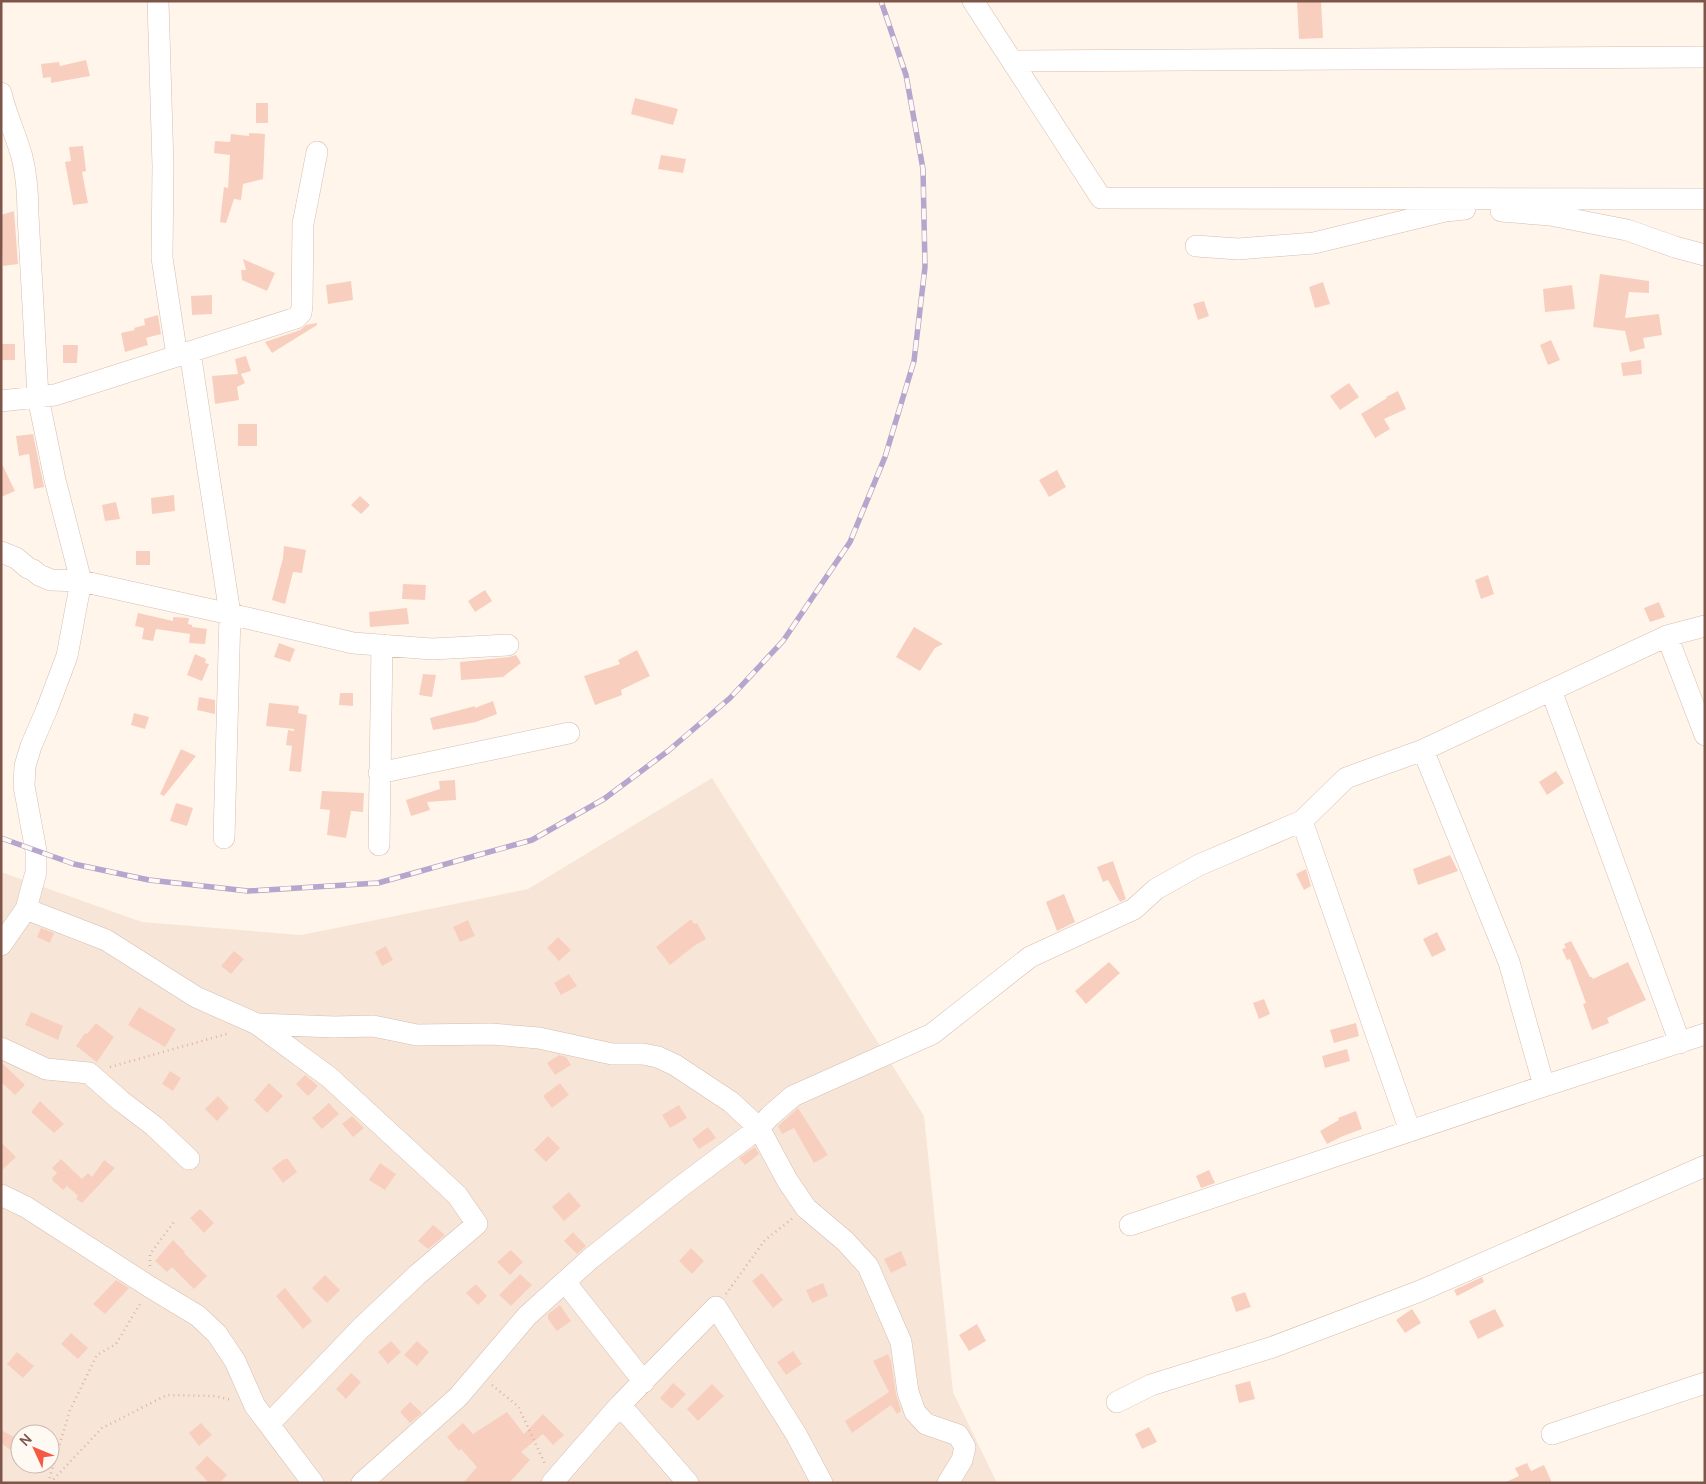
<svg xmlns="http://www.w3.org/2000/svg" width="1706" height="1484" viewBox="0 0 1706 1484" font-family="Manrope,sans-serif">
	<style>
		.residential { fill: #f7e6d7; fill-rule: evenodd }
		.building { fill: #f8cfbe }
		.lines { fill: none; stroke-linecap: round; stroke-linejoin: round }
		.minor-casing { stroke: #d6bdb0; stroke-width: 22 }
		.path { stroke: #deb2a0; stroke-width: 2.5; stroke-dasharray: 1 4; stroke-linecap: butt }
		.minor { stroke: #fff; stroke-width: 21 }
		.rail-casing { stroke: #b6a5cc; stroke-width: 5.5 }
		.rail { stroke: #fff9f3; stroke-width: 4; stroke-dasharray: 11; stroke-linecap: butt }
	</style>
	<rect width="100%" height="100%" fill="#fff5ea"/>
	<path class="residential" d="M712,778L924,1116L953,1392L997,1483H1V872L142,922L301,935L528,889ZM20,1434H50V1464H20Z"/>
	<path class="building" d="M1297,1H1321L1323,38L1299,39Z
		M86,60L90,76L51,83V77L43,78L41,64L59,62L60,66Z
		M635,98L678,109L673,125L631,114Z
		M256,103H268V123H256Z
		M249,133L265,134L263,179L243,184L241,200L234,199L226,223L220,222L224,187L228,188L230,155L214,153L215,141L230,142L231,134L249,136Z
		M83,146L86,171L82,172L88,203L73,205L65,162L71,161L69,147Z
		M661,155L686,159L683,173L658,169Z
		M14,211L18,264L3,266L1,215Z
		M243,259L275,273L267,291L242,280L241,270H246Z
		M1600,274L1649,281V293L1629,292L1625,318L1659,314L1662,335L1643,338L1645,348L1630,352L1625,331L1593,327Z
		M351,281L353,300L328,304L326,285Z
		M1323,282L1330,304L1315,308L1309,287Z
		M1572,285L1575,309L1545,312L1543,289Z
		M212,295V314L192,315L191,296Z
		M1204,301L1209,316L1198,320L1193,304Z
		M158,315L161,334L146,338L148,345L125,352L121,333L135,330L134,328L145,325L144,319Z
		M317,323V325L272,353L265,342L300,330L306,325Z
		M1551,340L1560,360L1548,365L1540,345Z
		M1,344H15V360H1Z
		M63,345H78L77,363H63Z
		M246,356L251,371L241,374L245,383L237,387L239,400L215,404L212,376L238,374L235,359Z
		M1641,360L1642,374L1623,376L1621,363Z
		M1349,383L1359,397L1340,410L1330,396Z
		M1398,391L1406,409L1384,419L1390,429L1375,438L1361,414L1387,398L1386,397Z
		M238,424H257V446H238Z
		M33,434L44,487L34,489L29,454L19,456L16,436Z
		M1,462L15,491L1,497Z
		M1057,470L1066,487L1049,497L1039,480Z
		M174,495L175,511L152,514L151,498Z
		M360,496L370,505L361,514L351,505Z
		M116,502L120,519L105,521L102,505Z
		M284,546L306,550L302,573L293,572L285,604L272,600L283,558Z
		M136,551H150V565H136Z
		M1488,575L1494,594L1481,599L1475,580Z
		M403,584L426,585L425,600L402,599Z
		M485,590L492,601L475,612L468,601Z
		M1659,602L1665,617L1650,622L1644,608Z
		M407,608L409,624L370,627L369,612Z
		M138,613L173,621V617L189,618L188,624L192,625V627L207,629L205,644L189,643L190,634L156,629L153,641L142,639L144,628L135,626Z
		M914,627L943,644L935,648L920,671L896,657Z
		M279,643L295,649L290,662L274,657Z
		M637,650L650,676L621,690L622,695L595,705L584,676L620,664L618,660Z
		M195,654L206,659L205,663L209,664L202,681L187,675Z
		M516,655L521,663L503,677L461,680L460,662L509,657Z
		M423,674L436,675L432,697L419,695Z
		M340,693H353V706L339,705Z
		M199,697L215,700V714L197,710Z
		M493,701L497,714L476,722L433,730L430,718L475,706V708Z
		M269,703L299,706L298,713L307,715L301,772L289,771L292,746L286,745L288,730L294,731V729L266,726Z
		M134,713L149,717L145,729L131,725Z
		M181,749L196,756L164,796L160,794Z
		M1556,771L1564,783L1547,795L1539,782Z
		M455,780L456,800L427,802L430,810L411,816L406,800L440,789L439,781Z
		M322,791L364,793L363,812L351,811L346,838L327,835L330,810L320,809Z
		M176,803L193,808L187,826L170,821Z
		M1450,855L1458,871L1418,885L1413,869Z
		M1113,861L1126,899L1120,902L1108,880L1103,882L1097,867Z
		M1306,869L1311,886L1304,890L1296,874Z
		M1064,894L1075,922L1057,931L1046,902Z
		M691,919L694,924L697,923L706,939L694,946L670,965L656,947Z
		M468,920L475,936L460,942L453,927Z
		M41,928L54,933L50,943L37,937Z
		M1437,932L1446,950L1432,957L1423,939Z
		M558,937L571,950L559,961L547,948Z
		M1571,941L1590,977H1592L1593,979L1628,962L1646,1000L1607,1018L1609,1023L1592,1030L1583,1004L1586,1003L1570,959L1567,960L1562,949L1566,948L1564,944Z
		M386,946L393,960L382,966L375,952Z
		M234,951L244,959L231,974L221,966Z
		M1109,962L1120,973L1086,1004L1075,991Z
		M569,974L577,986L561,995L554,983Z
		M1264,999L1270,1014L1259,1019L1253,1003Z
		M139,1007L176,1029L165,1047L128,1025Z
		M31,1012L63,1026L58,1040L25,1025Z
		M96,1023L114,1037L97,1062L76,1046L85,1033L87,1034Z
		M1356,1023L1359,1036L1334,1043L1330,1030Z
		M1347,1049L1350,1061L1325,1068L1322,1056Z
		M559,1055L566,1057L571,1065L555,1075L547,1063Z
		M1,1062L25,1085L15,1095L1,1082Z
		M170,1071L181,1078L173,1091L162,1084Z
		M305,1075L318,1086L308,1096L296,1084Z
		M269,1083L283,1096L267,1113L254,1100Z
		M560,1083L569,1095L552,1108L543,1096Z
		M218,1096L229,1108L217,1121L205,1109Z
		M40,1101L64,1124L54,1133L31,1112Z
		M329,1103L339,1114L322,1129L312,1118Z
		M679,1105L687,1118L670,1128L662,1115Z
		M798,1108L828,1155L814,1163L794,1128L782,1134L778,1126Z
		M1356,1111L1362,1129L1343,1136L1327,1144L1320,1131L1339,1120L1338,1118Z
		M352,1116L364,1128L353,1137L342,1124Z
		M708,1127L716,1138L699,1149L692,1139Z
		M548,1136L560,1148L546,1162L534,1150Z
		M1,1142L16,1157L1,1171Z
		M755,1147L759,1154L745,1165L739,1158Z
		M61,1159L82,1179L88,1173L92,1177L104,1160L115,1168L82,1203L76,1199L78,1196L67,1186L63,1190L53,1181L52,1178L57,1173L52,1168Z
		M284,1159H288L297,1172L283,1183L272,1168Z
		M380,1163L396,1174L385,1190L369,1180Z
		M1209,1170L1215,1183L1201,1188L1196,1176Z
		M569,1192L581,1206L564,1221L552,1207Z
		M200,1209L214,1223L204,1233L190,1218Z
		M433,1225L445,1235L428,1249L418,1241Z
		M573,1232L586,1246L577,1254L564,1241Z
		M173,1240L185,1252L184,1253L207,1276L194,1289L172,1267L167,1272L155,1261Z
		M691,1248L704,1261L692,1274L679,1261Z
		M511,1250L523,1262L510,1275L497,1262Z
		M901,1251L907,1265L891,1273L884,1259Z
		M762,1273L783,1300L773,1308L752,1281Z
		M520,1274L532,1285L511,1306L499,1295Z
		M325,1275L340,1290L327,1303L312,1288Z
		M1482,1277L1484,1282L1457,1296L1454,1290Z
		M116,1280L129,1288L105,1314L93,1304Z
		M823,1283L828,1296L812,1303L806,1290Z
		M476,1284L487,1296L478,1305L466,1293Z
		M285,1288L312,1321L303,1329L276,1296Z
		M1245,1292L1251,1307L1236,1312L1231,1297Z
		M560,1305L571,1321L557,1331L548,1319V1314Z
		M1412,1309L1421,1323L1405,1333L1396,1320Z
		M1495,1309L1504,1326L1478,1339L1469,1321Z
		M977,1324L986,1341L969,1351L959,1335Z
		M71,1333L88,1348L78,1359L61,1344Z
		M391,1341L401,1352L388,1364L378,1352Z
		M417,1341L429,1352L417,1366L404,1355Z
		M793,1351L802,1364L786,1375L777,1362Z
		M17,1352L34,1366L23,1378L7,1364Z
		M888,1354L891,1361L896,1394L901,1411L897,1414L891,1405L852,1433L845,1421L889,1392L873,1361Z
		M351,1373L361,1382L346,1399L336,1389Z
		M1250,1381L1255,1399L1239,1403L1235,1385Z
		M673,1383L686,1394L672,1409L660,1398Z
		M712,1384L724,1396L698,1421L687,1409Z
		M410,1402L422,1413L410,1423L400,1412Z
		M507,1412L524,1434L543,1414L564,1435L553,1445L543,1434L521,1452L530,1460L509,1483H463L477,1467L461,1449L459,1451L447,1437L463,1423L473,1434Z
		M201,1423L212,1435L199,1446L189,1433Z
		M1149,1427L1157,1442L1142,1449L1135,1434Z
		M1,1430L20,1440V1457L1,1443Z
		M207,1456L227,1475L219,1483H209L195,1468Z
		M1527,1463L1531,1471L1544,1465L1552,1483H1504L1519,1476L1515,1468Z"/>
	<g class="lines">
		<defs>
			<path id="minor" d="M158,1L163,166L162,258L177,356
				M973,1L1101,198L1705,199
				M1013,61L1705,57
				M1,93C6,115 16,135 22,157C27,177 28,195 28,215L38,397L55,480L81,581L67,656L47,709L31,746L25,766L24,786L36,851V872L26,909
				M1501,211L1550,215L1627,230L1675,247L1705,255
				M1196,246L1238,249L1314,243L1445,211L1465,209
				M190,352L230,614L224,838
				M1,401L55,395L296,318L301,313L302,306L303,224L317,152
				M1,552L16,558L28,568L33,570L39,575L51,580L81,581L230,614L353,643L432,649L508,645
				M1667,636L1705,735
				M1551,690L1680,1043
				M1423,750L1509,962L1544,1086L1705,1034
				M379,773L569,733
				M1302,821L1410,1131
				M379,845L382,645
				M1,945L26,909L106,940L196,997L257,1024L329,1077L457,1195L477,1224L417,1275L361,1328L269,1424
				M257,1024L334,1027L373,1026L417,1035L491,1034L539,1038L612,1054H643L658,1057L675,1065L731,1102L759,1128L787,1180L806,1208L845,1241L868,1266L901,1342L908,1392L915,1412L926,1424L958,1435L965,1447L962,1460L948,1483
				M1,1048L46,1069L89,1073L121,1101L154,1126L189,1159
				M1,1195L26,1207L150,1287L198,1316L217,1334L235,1361L255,1406L313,1483
				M1130,1225L1544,1086
				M565,1282L644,1382
				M1117,1402L1151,1385L1273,1347L1420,1291L1705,1166
				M1552,1434L1705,1383
				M362,1483L458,1397L527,1316L590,1259L679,1188L759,1128L770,1116L793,1096L932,1034L1030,957L1134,909L1156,889L1199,865L1302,821L1346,778L1423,750L1667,636L1705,626
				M552,1483L620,1405
				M688,1483L620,1405L716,1307L796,1434L822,1483"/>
		</defs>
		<use href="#minor" class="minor-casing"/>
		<path class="path" d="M110,1067L230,1033
			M150,1266V1254L174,1222
			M726,1294L765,1240L793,1218
			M492,1385L518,1406L545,1464
			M48,1483L70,1410L97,1355L116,1344L141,1302
			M50,1483L102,1428L167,1395L214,1396L232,1400"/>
		<use href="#minor" class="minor"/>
		<defs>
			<path id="rail" d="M1,838L74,864L149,880L248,891L378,883L532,840L604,799L668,751L730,698L783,641L850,542L885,457L914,361L925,267L923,169L906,75L881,1"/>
		</defs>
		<use href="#rail" class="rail-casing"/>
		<use href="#rail" class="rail"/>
	</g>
	<rect width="1706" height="1484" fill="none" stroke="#7e5649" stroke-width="5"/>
	<g transform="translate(35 1449) rotate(314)"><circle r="24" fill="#fff9f3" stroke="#cbb8af"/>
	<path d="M0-4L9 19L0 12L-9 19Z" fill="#f55943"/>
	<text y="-8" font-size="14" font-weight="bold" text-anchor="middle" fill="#7e5649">N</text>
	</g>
</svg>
